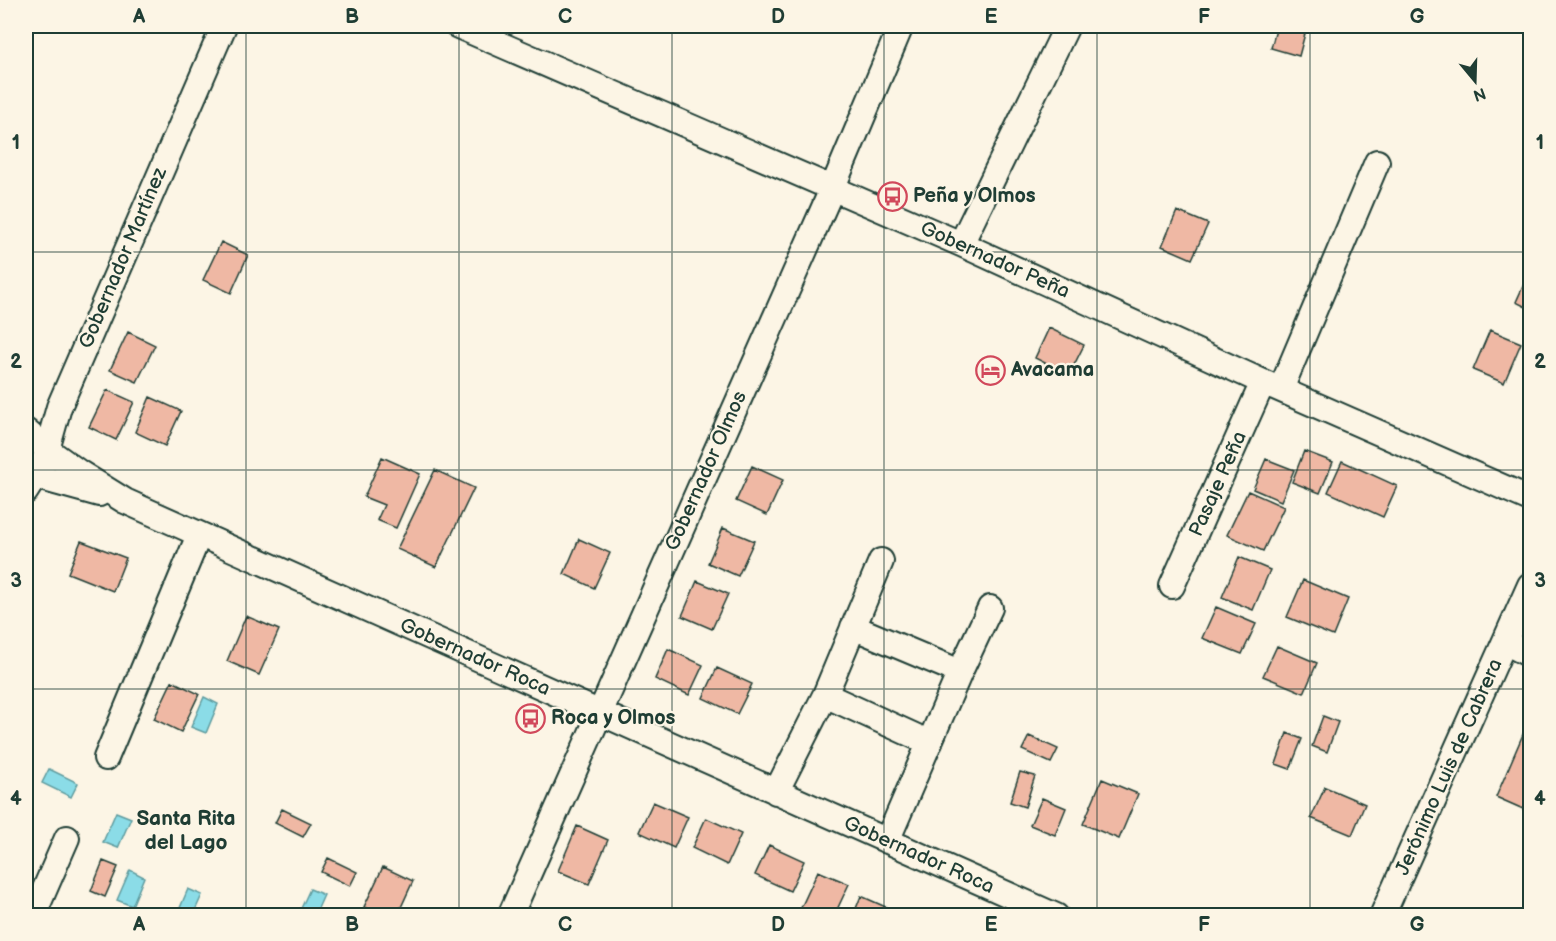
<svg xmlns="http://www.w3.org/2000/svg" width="1556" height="941" viewBox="0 0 1556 941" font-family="'Balsamiq Sans',sans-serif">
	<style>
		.water { fill: #8bdce7; stroke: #609c9f; stroke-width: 1.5 }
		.building { fill: #efb8a4; stroke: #1f3d34; stroke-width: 1.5 }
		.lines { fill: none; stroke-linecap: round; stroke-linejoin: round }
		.minor-casing { stroke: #1f3d34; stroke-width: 28 }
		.minor { stroke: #fcf5e5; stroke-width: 24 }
		.grid { fill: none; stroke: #1f3d34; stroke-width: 1.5; stroke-opacity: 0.55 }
		.labels { text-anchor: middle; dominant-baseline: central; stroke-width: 4.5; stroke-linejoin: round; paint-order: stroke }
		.poi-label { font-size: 20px; font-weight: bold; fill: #1f3d34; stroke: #fcf5e5; text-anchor: start }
		.street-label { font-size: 20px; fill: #1f3d34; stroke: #fcf5e5 }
		.neighbourhood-label { font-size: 21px; font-weight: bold; fill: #1f3d34; stroke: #fcf5e5 }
		.neatline { fill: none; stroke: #1f3d34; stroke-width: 2 }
		.grid-label { font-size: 20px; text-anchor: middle; font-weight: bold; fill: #1f3d34 }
	</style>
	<rect width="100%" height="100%" fill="#fcf5e5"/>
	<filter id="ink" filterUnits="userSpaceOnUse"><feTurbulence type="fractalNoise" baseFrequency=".0167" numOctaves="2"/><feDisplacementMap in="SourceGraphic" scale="12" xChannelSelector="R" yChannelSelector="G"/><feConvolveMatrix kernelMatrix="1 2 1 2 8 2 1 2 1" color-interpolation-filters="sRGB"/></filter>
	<g filter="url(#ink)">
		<path class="water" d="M204,697L218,704L206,733L191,727Z
			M49,769L78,783L71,797L42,783Z
			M116,812L131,818L118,848L103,842Z
			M130,870L144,877L132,906L117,900Z
			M188,889L202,895L193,915H177Z
			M310,889L324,895L315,915H298Z"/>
		<path class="building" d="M1277,26H1307L1299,56L1271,48Z
			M1177,211L1208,224L1192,259L1162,246Z
			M221,242L248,255L231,293L203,280Z
			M1525,282L1530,284V309L1516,302Z
			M1049,328L1084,345L1069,375L1035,358Z
			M1490,330L1521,343L1504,383L1473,370Z
			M128,332L155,345L137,382L110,370Z
			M107,390L134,402L116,440L89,427Z
			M150,397L181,411L165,446L135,432Z
			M1304,451L1333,462L1320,493L1292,482Z
			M382,457L420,474L396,528L377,520L384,505L364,497Z
			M1266,459L1294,470L1281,501L1253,489Z
			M1342,461L1397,486L1383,517L1328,492Z
			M752,466L783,480L767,515L736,501Z
			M435,470L474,488L436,567L397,549Z
			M1248,491L1284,507L1263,551L1227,535Z
			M723,528L754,541L738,576L708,563Z
			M579,539L610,553L594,588L564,574Z
			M81,541L126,558L113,591L68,573Z
			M1239,557L1270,570L1253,610L1222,597Z
			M1303,580L1348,599L1333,636L1287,617Z
			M697,581L728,594L712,629L682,616Z
			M1216,607L1256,624L1242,654L1202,638Z
			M246,616L279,630L259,675L227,661Z
			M1277,646L1317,663L1304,693L1263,676Z
			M668,649L703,665L689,695L655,679Z
			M717,668L752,684L737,714L703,698Z
			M172,681L199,694L181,732L154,719Z
			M1323,716L1338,722L1327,752L1312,746Z
			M1530,718V812L1496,797Z
			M1287,733L1302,739L1290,769L1276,764Z
			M1029,736L1058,749L1051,763L1022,750Z
			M1020,772L1035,776L1025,807L1010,802Z
			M1102,779L1138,794L1119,839L1083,824Z
			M1325,787L1365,804L1352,835L1311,818Z
			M1042,798L1066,808L1055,835L1030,825Z
			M653,802L688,817L674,848L639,832Z
			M282,809L311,823L303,837L275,823Z
			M706,818L741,834L727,865L692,848Z
			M577,826L608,840L589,884L558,871Z
			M769,845L804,861L790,891L755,875Z
			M328,858L357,872L350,886L321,872Z
			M103,861L118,867L105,897L91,891Z
			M383,867L413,881L397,916H384L364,907Z
			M818,871L849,884L834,916H812L800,910Z
			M861,896L897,912L896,916H853Z"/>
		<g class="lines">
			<defs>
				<path id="minor" d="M458,26L961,244L1263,382L1530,499
					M961,244L1067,26
					M1281,389L1377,162
					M26,431L48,450L80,473L125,501L1056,916
					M26,474L99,494
					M26,491L43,464L59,407L224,26
					M1172,586L1263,382
					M853,627L960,672
					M1505,642L1530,655
					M825,695L930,743
					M106,758L199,535
					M776,792L825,695L881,561
					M887,841L960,672L990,608
					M33,916L67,838
					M510,916L833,187L901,26
					M1382,916L1530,585"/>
			</defs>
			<use href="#minor" class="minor-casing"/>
			<use href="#minor" class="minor"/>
		</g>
	</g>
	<path class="grid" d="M246,26V916M459,26V916M672,26V916M884,26V916M1097,26V916M1310,26V916M26,252H1530M26,470H1530M26,689H1530"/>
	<defs>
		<symbol id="bus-ring" viewBox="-11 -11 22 22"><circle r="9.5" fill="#fcf5e5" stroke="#d1495b" stroke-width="1.5"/><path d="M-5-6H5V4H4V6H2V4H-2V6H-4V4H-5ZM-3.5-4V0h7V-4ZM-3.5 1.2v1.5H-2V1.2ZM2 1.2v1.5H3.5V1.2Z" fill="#d1495b"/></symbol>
		<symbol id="hotel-ring" viewBox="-11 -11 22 22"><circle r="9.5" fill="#fcf5e5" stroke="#d1495b" stroke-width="1.5"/><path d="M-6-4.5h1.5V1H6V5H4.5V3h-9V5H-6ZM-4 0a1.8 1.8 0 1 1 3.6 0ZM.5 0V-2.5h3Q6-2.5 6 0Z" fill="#d1495b"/></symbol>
	</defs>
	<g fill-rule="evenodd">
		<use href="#bus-ring" x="876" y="180" width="33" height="33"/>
		<use href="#hotel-ring" x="974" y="354" width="33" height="33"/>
		<use href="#bus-ring" x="514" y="702" width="33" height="33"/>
	</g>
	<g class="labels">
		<g class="poi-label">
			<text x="913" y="196">Peña y Olmos</text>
			<text x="1011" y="370">Avacama</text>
			<text x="551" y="718">Roca y Olmos</text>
		</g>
		<g class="street-label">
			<text transform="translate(123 258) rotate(-67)">Gobernador Martínez</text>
			<text transform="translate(995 260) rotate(24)">Gobernador Peña</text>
			<text transform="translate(706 471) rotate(-66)">Gobernador Olmos</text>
			<text transform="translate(1218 484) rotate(-66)">Pasaje Peña</text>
			<text transform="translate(475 657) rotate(24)">Gobernador Roca</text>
			<text transform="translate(1449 767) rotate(-66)">Jerónimo Luis de Cabrera</text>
			<text transform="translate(919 855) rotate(24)">Gobernador Roca</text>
		</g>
		<g class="neighbourhood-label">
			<text x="186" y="818">Santa Rita<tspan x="186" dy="24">del Lago</tspan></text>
		</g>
	</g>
	<rect width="1556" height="941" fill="none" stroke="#fcf5e5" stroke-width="66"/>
	<g transform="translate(1475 81) rotate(161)" stroke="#fcf5e5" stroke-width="4.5" paint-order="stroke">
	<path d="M0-4.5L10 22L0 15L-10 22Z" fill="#1f3d34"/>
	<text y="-9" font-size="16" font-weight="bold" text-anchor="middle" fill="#1f3d34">N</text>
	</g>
	<rect x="33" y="33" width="1490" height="875" class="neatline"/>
	<g class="grid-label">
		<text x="139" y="23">A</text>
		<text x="352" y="23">B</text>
		<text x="565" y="23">C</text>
		<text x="778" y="23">D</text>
		<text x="991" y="23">E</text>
		<text x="1204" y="23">F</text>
		<text x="1417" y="23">G</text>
		<text x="16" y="149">1</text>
		<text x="1540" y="149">1</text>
		<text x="16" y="368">2</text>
		<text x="1540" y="368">2</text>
		<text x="16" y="587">3</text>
		<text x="1540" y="587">3</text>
		<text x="16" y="805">4</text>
		<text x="1540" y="805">4</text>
		<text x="139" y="931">A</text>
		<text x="352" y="931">B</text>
		<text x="565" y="931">C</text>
		<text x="778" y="931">D</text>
		<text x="991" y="931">E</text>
		<text x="1204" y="931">F</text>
		<text x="1417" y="931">G</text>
	</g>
</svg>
